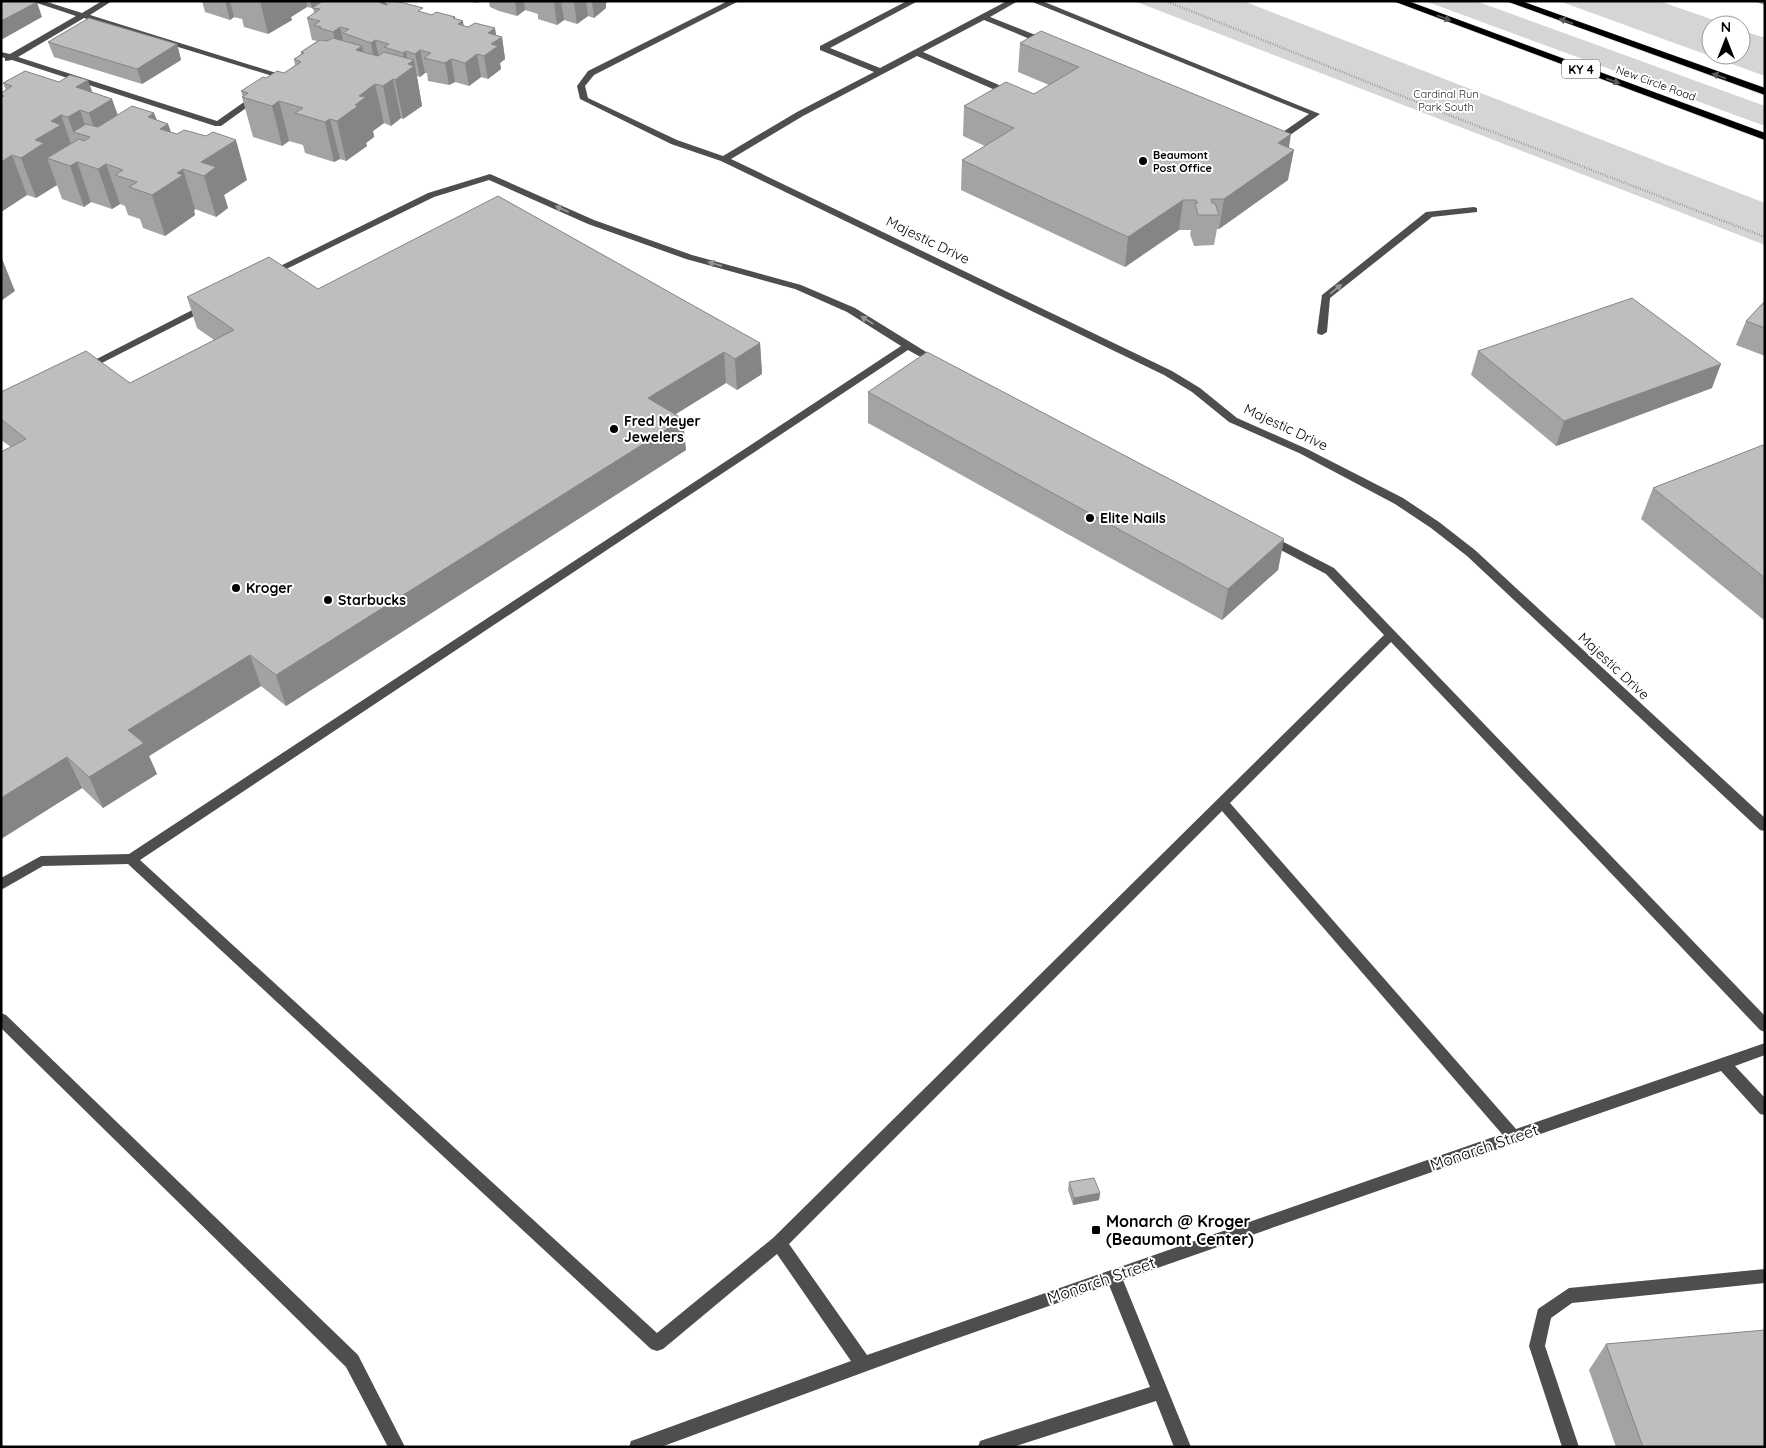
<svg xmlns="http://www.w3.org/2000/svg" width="1766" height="1448" viewBox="0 0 1766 1448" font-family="Quicksand,sans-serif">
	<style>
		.green { fill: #d5d5d5 }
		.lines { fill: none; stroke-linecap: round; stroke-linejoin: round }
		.highway-casing { stroke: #dbdbdb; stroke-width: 1 }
		.path { stroke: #707070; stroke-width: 2.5; stroke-dasharray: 0.5 2; stroke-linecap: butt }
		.minor { fill: #4e4e4e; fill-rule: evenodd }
		.highway { fill: #000; fill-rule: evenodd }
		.wall { fill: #a3a3a3 }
		.shaded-wall { fill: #858585 }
		.building { fill: #bebebe; stroke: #858585 }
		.oneway { fill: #595959 }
		.oneway2 { fill: #959595 }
		.poi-dot { fill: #000; stroke: #fff; stroke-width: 2 }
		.labels { text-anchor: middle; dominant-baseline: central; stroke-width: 4; stroke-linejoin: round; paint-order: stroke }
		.far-street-label { font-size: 11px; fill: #000; stroke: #fff }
		.far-park-label { font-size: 11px; fill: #2c2c2c; stroke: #fff }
		.far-poi-label { font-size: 11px; font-weight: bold; fill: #000; stroke: #fff; text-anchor: start }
		.shield { fill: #fff; stroke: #4c4c4c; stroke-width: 1 }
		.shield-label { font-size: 12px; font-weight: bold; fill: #000 }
		.street-label { font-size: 14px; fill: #000; stroke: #fff }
		.poi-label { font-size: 14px; font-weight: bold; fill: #000; stroke: #fff; text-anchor: start }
		.near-street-label { font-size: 16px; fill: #000; stroke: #fff }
		.near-poi-label { font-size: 16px; font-weight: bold; fill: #000; stroke: #fff; text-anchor: start }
	</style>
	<rect width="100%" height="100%" fill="#fff"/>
	<path class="green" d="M1134,1H1243L1765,203V245Z
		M1425,1H1476L1765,106V126Z
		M1559,1H1659L1728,25H1711V55H1741V30L1765,38V76Z"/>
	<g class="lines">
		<defs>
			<path id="highway" d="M1393,1H1408L1765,133V140Z
				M1506,1H1521L1765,88V95Z"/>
		</defs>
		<use href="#highway" class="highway-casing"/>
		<path class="path" d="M1166,1L1454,117L1765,237"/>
		<path class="minor" d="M31,1H44L82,13L102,1H112L90,15L289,77L285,81H279V78L84,18L18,57L217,121L254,95L261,97L221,126H215L12,60L5,61V58L1,57V52L10,54L76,16Z
			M728,1H739L594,75L585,86L588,98L677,140L723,156L797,112L874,72L820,50V46L907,1H918L830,48L880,68L1007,1H1018L990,17L1048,40V44H1042L984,20L923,52L1015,92V96H1009L917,56L803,116L731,159L1172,371L1200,388L1237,418L1307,449L1403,498L1439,522L1475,550L1765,818V831L1760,830L1467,556L1431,528L1395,504L1299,453L1229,422L1192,392L1164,375L721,161L671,144L580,99L577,86L588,71Z
			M1030,1H1042L1320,114L1283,140H1277L1269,136V132L1280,134L1309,114Z
			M490,174L594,220L692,255L801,285L855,308L944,363L939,366L935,365L908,350L140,860L657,1333L773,1238L1384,635L1326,574L1264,541L1262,538L1264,535L1268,534L1334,568L1765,1016V1032L1760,1030L1391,642L1230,803L1516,1129L1765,1043V1055L1735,1066L1765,1098V1115L1760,1114L1721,1071L1123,1280L1191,1447H1174L1156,1401L1013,1447H978L980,1441L986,1439L1150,1387L1109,1285L935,1346L661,1447H629L631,1441L637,1439L851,1361L777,1254L663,1349L657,1351L651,1349L128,864L43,866L1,890V878L41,856L129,854L901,346L847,312L795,289L686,259L588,224L489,180L434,197L272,276L269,277L264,274L428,193ZM1222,811L1502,1134L867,1355L789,1244Z
			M1474,207L1477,208V212L1432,217L1330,298L1327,332L1322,335L1318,334L1317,332L1322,295L1426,212Z
			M206,303L210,304V308L88,370L84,371L79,368Z
			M1,1013L6,1015L358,1355L405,1447H388L346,1367L1,1028Z
			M1765,1269V1283L1572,1303L1551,1318L1545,1346L1579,1447H1562L1529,1346L1538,1309L1569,1288Z"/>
		<use href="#highway" class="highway"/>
	</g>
	<path class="wall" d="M202,1H386L387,4L432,15L455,17V19L464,26L502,37L505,59L500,63L501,69L488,79L481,77L469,86L455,82L449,85L428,81L427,73H425L420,77L417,76L422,106L403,119L401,118L391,126L384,123L373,131L374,137L366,143L367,146L346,161L340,159L334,162L305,153L303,145L289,141L282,146L253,137L242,97H243L241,91L266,78L284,73L295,65L294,59L301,54V52L317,41L312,40L307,18L314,13L313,8H312L307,7L291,17L292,20L268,34L244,27L242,19L234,17L230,20L205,12Z
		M465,1H480L477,3Z
		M489,1H608L606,3V8L594,18L588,16L577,24L564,20L557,25L538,19V14L525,10L517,16L499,11L490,7Z
		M1753,1H1765V5Z
		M48,42L177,44L181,60L142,84L54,57Z
		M1020,43L1289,148L1288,180L1219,229H1217L1214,245L1194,246L1190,234L1191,230H1179L1125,267L961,190L962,160L985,146L963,136L964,106L1034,94L1049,85L1018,72Z
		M3,83L92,92L112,99L118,115L154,113L157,120L168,124L171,132L247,180L224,195L228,208L216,217L195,209L194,211L195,215L165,236L143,228L140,219L128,215L125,206L120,204L112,209L91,202L84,207L62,199L57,185L36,198L27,195L1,212V93L6,90Z
		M318,289L760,343L762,374L737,390L726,383L675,414L686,450L286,706L261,686L149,756L157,774L103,808L82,788L1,839V452L11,447L1,440V392L130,383L214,340L197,328L187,297Z
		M1765,301V356L1736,345L1746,321Z
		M1478,351L1712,388L1556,446L1471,375Z
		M868,392L1284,539L1278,570L1222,620L868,423Z
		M1765,446V621L1641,519L1653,488Z
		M1069,1182L1100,1193L1099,1200L1073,1205L1068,1190Z
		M1606,1344L1765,1447H1616L1589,1370Z"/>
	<path class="shaded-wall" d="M225,1H230L234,17L230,20Z
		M260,1H306L307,7L291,17L292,20L268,34Z
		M310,1H323L312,8Z
		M380,1H386L390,20L378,2Z
		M515,1H524L525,10L517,16Z
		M556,1H561L564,20L557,25L554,2Z
		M575,1H586L588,16L577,24L574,2Z
		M592,1H608L606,3V8L594,18Z
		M37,2L42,17L1,40V21Z
		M463,21L466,43L458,24Z
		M340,27L345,50L338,54L333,32Z
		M495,28L497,40L502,37L505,59L500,63L501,69L488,79L484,56L488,33Z
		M375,40L380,62L375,65L371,43Z
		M177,44L181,60L142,84L137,69Z
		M362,46L370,85L356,50Z
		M420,50L425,73L420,77L415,54Z
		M406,51L408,64L414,60L421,100L422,106L403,119L395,80L407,71L403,53Z
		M477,54L481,77L469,86L465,63Z
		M451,59L455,82L449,85L445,63Z
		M393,79L401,118L391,126L383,86Z
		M88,80L98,108L112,99L125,138L102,153L89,113L76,87Z
		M375,84L384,123L373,131L374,137L366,143L367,146L346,161L337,121L355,105L359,96Z
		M279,101L289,141L282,146L272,106Z
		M80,110L89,137L73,132L68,117Z
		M154,113L167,153L148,117Z
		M61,115L91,202L84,207L70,166L47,158L57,185L36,198L21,158L51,121Z
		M330,119L340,159L334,162L325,122Z
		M168,124L181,164L160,129Z
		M1291,134L1288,154L1294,150L1288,180L1219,229L1224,199L1278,143Z
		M236,140L247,180L224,195L228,208L216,217L204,176L201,162Z
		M12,155L27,195L1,212V162Z
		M106,164L120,204L112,209L98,169Z
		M183,169L195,209L194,211L195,215L165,236L152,195L177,173Z
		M1183,200L1179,230L1125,267L1128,237Z
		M1,256L15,291L1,301Z
		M760,343L762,374L737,390L735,359Z
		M724,352L726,383L652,429L648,398Z
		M1721,364L1712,388L1556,446L1564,421Z
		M683,419L686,450L286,706L276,675Z
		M1284,539L1278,570L1222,620L1228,589Z
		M250,655L261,686L149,756L157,774L103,808L89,777L128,730Z
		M67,757L82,788L1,839V798Z
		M1100,1193L1099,1200L1073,1205L1074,1198Z"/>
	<path class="building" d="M1,1H36L37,2L1,21Z
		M323,1H380L378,2L386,5L392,1L404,3L423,8L418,11L432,15L436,12L455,17L453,18L463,21L458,24L468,27L475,23L495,28L488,33L502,37L491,44L498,46L484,56L477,54L465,63L451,59L445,63L424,58L431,53L420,50L415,54L406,51L403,53L384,47L389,44L375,40L371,43L343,33L349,29L340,27L333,32L319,28L321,27L314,25L320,21L307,18L320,9L312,8Z
		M89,18L177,44L137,69L48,42Z
		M1041,31L1291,134L1278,143L1294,150L1224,199H1211L1212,203H1215L1219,215H1198L1195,203H1198L1196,200H1183L1128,237L962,160L1014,128L964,106L1006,82L1034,94L1079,67L1020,43Z
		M333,38L362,46L356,50L378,56L384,52L414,60L408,64L414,66L395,80L393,79L383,86L375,84L359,96L366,97L355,105L358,106L337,121L330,119L325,122L295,113L303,108L279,101L272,106L242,97L248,93L241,91L263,77L266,78L277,71L284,73L301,62L294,59L304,53L301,52L320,40L327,41Z
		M25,71L59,82L70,75L88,80L76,87L112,99L89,113L80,110L68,117L61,115L51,121L61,125L35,140L44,143L21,158L12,155L1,162V97L4,96L1,95V93L12,86L3,83Z
		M132,106L154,113L148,117L168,124L160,129L177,134L184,130L206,136L213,132L236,140L201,162L216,167L204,176L183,169L177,173L183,175L152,195L129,187L137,182L115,175L123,170L106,164L98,169L77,162L70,166L47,158L79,139L84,141L90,137L73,132L86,124L98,127Z
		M498,196L760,343L735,359L724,352L648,398L683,419L276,675L250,655L128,730L144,743L89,777L67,757L1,798V452L26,439L1,419V392L86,351L130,383L234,330L187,297L269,257L318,289Z
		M1632,298L1721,364L1564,421L1478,351Z
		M1765,301V328L1746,321Z
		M927,352L1284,539L1228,589L868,392Z
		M1763,445L1765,446V578L1653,488Z
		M1094,1178L1100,1193L1074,1198L1069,1182Z
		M1765,1330V1447H1643L1606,1344Z"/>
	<defs><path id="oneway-solid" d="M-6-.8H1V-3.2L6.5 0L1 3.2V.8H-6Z" transform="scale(1.25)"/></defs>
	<g class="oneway">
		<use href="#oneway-solid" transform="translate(1444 18) rotate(20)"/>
		<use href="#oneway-solid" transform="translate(1566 21) rotate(-160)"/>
		<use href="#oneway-solid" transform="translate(1719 76) rotate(-160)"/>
		<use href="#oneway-solid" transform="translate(1613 81) rotate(20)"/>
	</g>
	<g class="oneway2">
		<use href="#oneway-solid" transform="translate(562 209) rotate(-156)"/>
		<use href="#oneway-solid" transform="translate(715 264) rotate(-164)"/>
		<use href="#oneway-solid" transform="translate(1336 289) rotate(-39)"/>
		<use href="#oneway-solid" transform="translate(867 320) rotate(-148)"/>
	</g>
	<g class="poi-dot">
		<circle cx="1143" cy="161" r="5"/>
		<circle cx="614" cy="429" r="5"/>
		<circle cx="1090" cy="518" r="5"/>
		<circle cx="236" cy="588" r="5"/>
		<circle cx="328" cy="600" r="5"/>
		<rect x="1091" y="1225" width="10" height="10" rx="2.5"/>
	</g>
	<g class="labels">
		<g class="far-street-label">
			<text transform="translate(1656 83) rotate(20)">New Circle Road</text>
		</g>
		<g class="far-park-label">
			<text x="1446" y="94">Cardinal Run<tspan x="1446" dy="13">Park South</tspan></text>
		</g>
		<g class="far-poi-label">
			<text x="1153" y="155">Beaumont<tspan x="1153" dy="13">Post Office</tspan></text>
		</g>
		<rect class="shield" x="1562" y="59.5" width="38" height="19" rx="4"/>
		<g class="shield-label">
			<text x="1581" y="69">KY 4</text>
		</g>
		<g class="street-label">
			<text transform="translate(928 240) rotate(26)">Majestic Drive</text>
			<text transform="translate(1286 427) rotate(25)">Majestic Drive</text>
			<text transform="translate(1614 666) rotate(43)">Majestic Drive</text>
		</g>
		<g class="poi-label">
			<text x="624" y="421">Fred Meyer<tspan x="624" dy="16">Jewelers</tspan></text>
			<text x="1100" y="518">Elite Nails</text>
			<text x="246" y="588">Kroger</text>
			<text x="338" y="600">Starbucks</text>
		</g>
		<g class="near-street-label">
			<text transform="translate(1484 1147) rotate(-19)">Monarch Street</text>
			<text transform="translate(1101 1280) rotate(-19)">Monarch Street</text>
		</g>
		<g class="near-poi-label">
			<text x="1106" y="1221">Monarch @ Kroger<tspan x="1106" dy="18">(Beaumont Center)</tspan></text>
		</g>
	</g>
	<rect width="1766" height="1448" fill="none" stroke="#000000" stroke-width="5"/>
	<g transform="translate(1726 40)"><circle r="24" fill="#ffffff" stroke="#999999"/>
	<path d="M0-4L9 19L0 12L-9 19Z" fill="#000000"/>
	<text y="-8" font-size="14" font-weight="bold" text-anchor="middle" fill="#000000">N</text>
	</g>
</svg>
